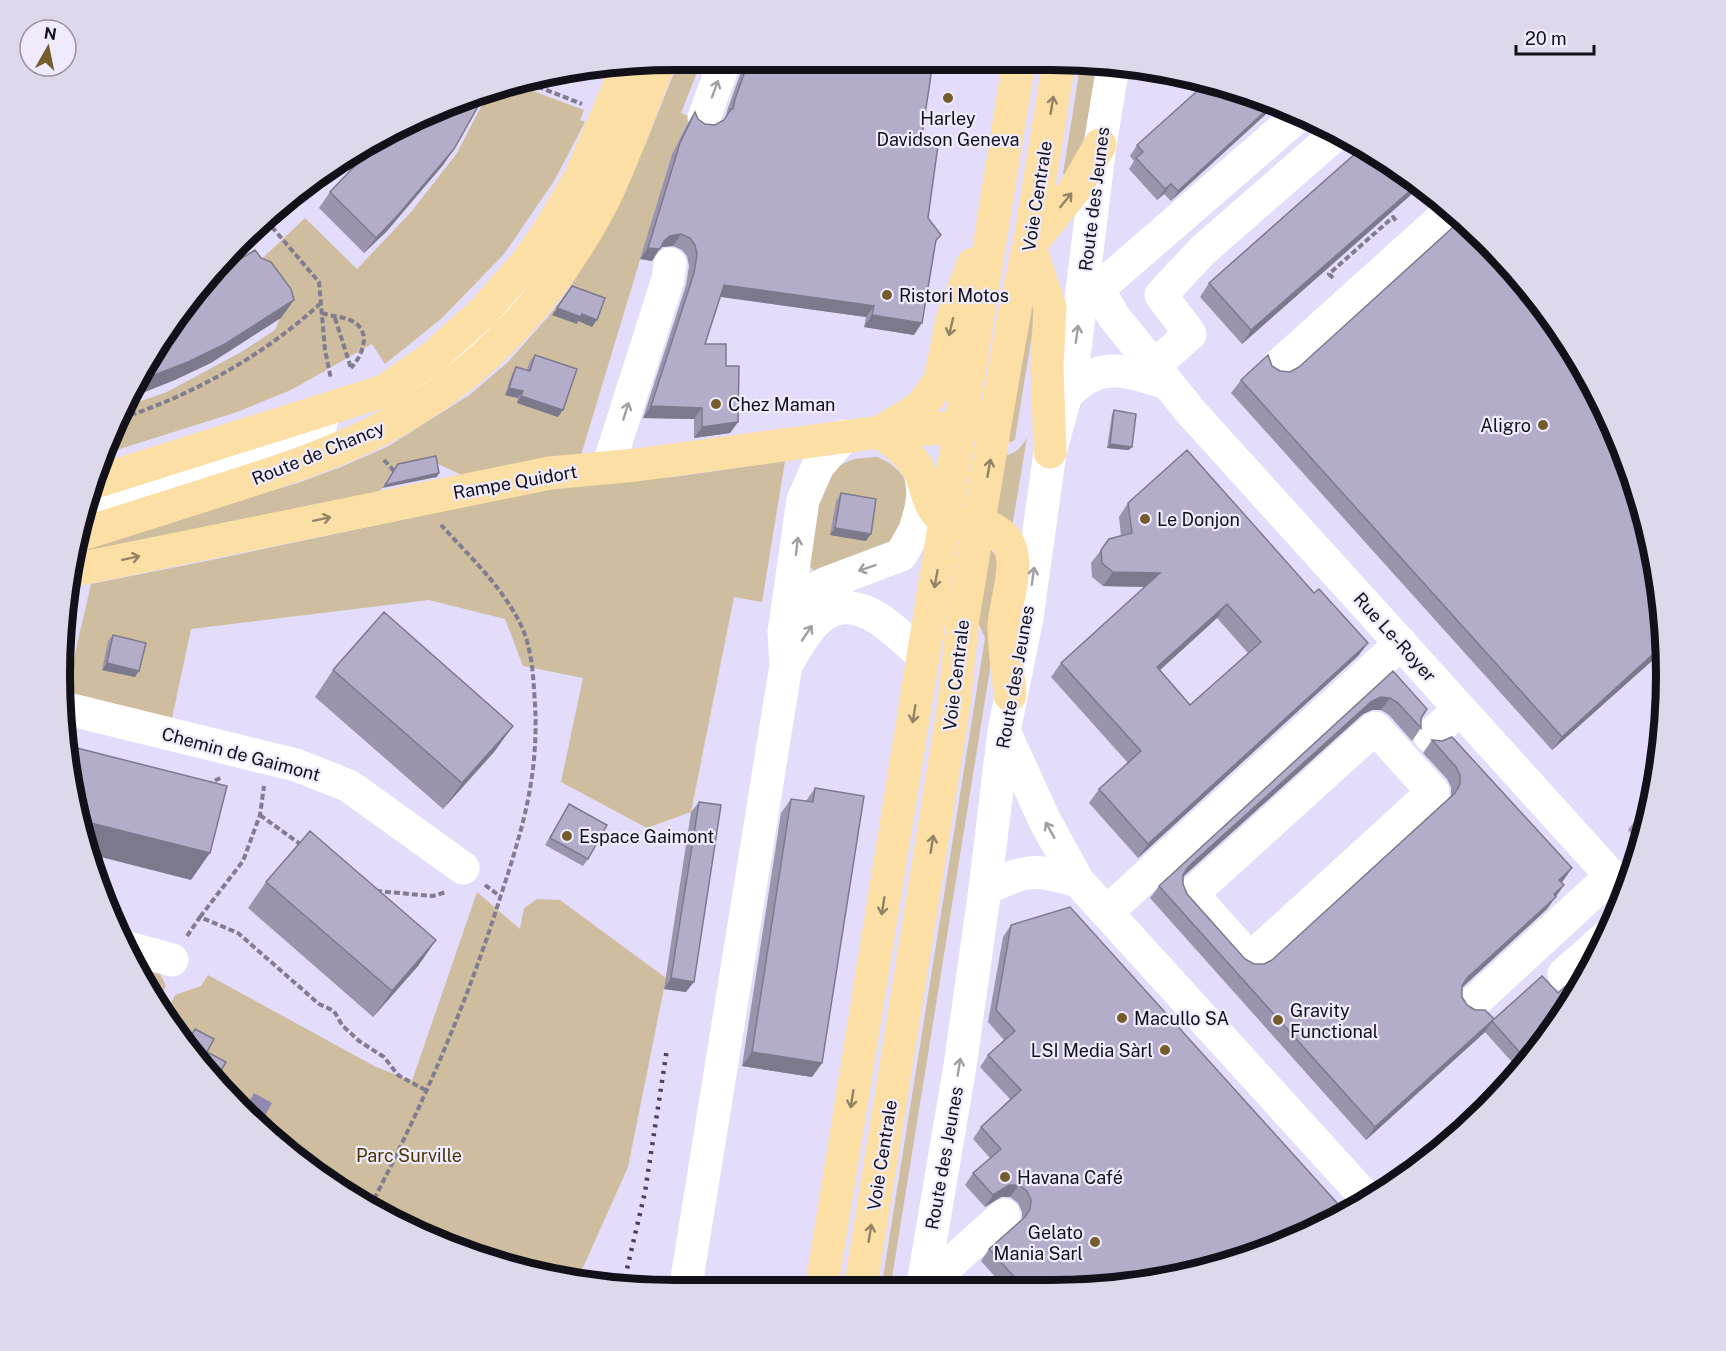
<svg xmlns="http://www.w3.org/2000/svg" width="1726" height="1351" viewBox="0 0 1726 1351" font-family="'Public Sans',sans-serif">
	<style>
		.green { fill: #cebd9e }
		.water { fill: #9289b0 }
		.lines { fill: none; stroke-linecap: round; stroke-linejoin: round }
		.path { stroke: #817c90; stroke-width: 4; stroke-dasharray: 6 3; stroke-linecap: butt }
		.minor { stroke: #fff; stroke-width: 33 }
		.major { stroke: #fbdfa5; stroke-width: 33 }
		.rail { stroke: #484453; stroke-width: 4.5; stroke-dasharray: 3 6; stroke-linecap: butt }
		.wall { fill: #9a95ad; fill-rule: evenodd }
		.shaded-wall { fill: #7d798d }
		.building { fill: #b3adc9; stroke: #7d798d; stroke-width: 1.5; fill-rule: evenodd }
		.oneway { stroke: #a09fa3 }
		.oneway2 { stroke: #928266 }
		.poi-dot { fill: #745c2d; stroke: #efebfd; stroke-width: 2 }
		.labels { text-anchor: middle; dominant-baseline: central; stroke-width: 4.5; stroke-linejoin: round; paint-order: stroke }
		.poi-label { font-size: 18px; fill: #121019; stroke: #efebfd; text-anchor: start }
		.street-label { font-size: 18px; fill: #121019; stroke: #efebfd }
		.park-label { font-size: 18px; fill: #4a3500; stroke: #efebfd }
		.rim { fill: none; stroke: #121019; stroke-width: 8 }
	</style>
	<rect width="100%" height="100%" fill="#e3dcfa"/>
	<path class="green" d="M679,60H702L681,113L690,117L672,154L581,455L464,476L436,463L395,467L378,494L76,558L77,548L298,483L341,467L387,447L468,396L507,363L547,318L568,291L614,212L646,143Z
		M1081,61L1101,63L1091,128L1072,177L1063,174Z
		M511,83L584,110L580,120L585,122L554,181L504,254L442,318L385,364L372,344L291,390L237,412L107,453L127,406L167,392L243,351L275,330L280,318L248,272L305,218L357,269L412,211L457,153L488,93Z
		M1029,304H1037L1015,439L1012,442L1008,441Z
		M1027,438L1012,527L1003,516L996,512L1005,456C1017,453 1020,448 1027,438Z
		M877,457C912,471 916,499 898,529C895,535 891,545 886,548C868,558 843,564 824,572L814,571L808,564L822,484L840,465L854,459Z
		M785,461L762,602L734,597L691,812L647,828L561,782L583,678L523,666L505,619L429,600L191,629L171,723L65,697L91,584L207,561L572,484L674,477Z
		M990,549L999,559L996,623L990,669L890,1290H881L985,638L978,622Z
		M477,892L520,929L524,908L537,899L560,900L666,978L628,1167L577,1281L556,1279L440,1244L333,1187L240,1110L166,1013L175,995L201,986L208,975L376,1067L412,1081Z
		M132,957L155,963L166,986L157,1003L143,984Z"/>
	<path class="water" d="M254,1093L272,1103L259,1126L243,1113Z"/>
	<g class="lines">
		<path class="path" d="M521,80L582,104
			M281,209L282,211
			M266,220L319,282L325,350L331,379
			M1333,278L1329,274L1393,217L1397,222
			M322,313C331,316 344,317 350,320C373,330 363,355 351,368
			M335,318L351,368
			M122,418C195,394 264,355 321,303
			M384,460L395,472
			M207,785L222,777
			M260,815L303,846
			M485,885L501,897
			M376,891L433,896L446,892
			M200,917L243,861L260,815L264,786
			M187,936L200,917L238,933L319,1004L334,1011L342,1025L359,1041L384,1057L398,1075L427,1091
			M370,1207C422,1107 466,1006 500,898C524,825 541,769 534,690C533,671 531,651 524,632C507,591 471,558 441,525"/>
		<path class="minor" d="M704,118L725,60
			M1086,268L1114,317L1191,412L1624,890
			M1098,289L1299,115
			M1153,367L1190,334L1161,295L1202,251L1337,133
			M1277,367L1450,211
			M431,378C474,345 512,307 544,264
			M1066,395C1099,360 1125,370 1166,383
			M844,436L818,466L803,500L784,632L786,665C795,651 803,634 814,623C853,583 894,631 923,656
			M608,467L668,279L670,264
			M87,503L222,461L321,424
			M789,604L824,584L901,555L915,530L921,509L923,494L921,475
			M64,708L296,765L349,786L463,868
			M1375,728L1433,792L1250,959L1192,894Z
			M1004,731L1045,821L1078,881L1369,1201
			M1430,736L1460,709
			M985,889C1028,869 1032,868 1078,881
			M1107,912L1401,643
			M128,948L172,960
			M1564,974L1607,936
			M1471,1005L1611,876
			M943,1270L1004,1215
			M922,1290L960,1066L985,889L1004,731L1027,618L1050,452L1072,373L1100,145L1113,66
			M685,1291L786,665"/>
		<path class="major" d="M1030,245L1075,189L1100,145
			M1029,246L1050,307L1047,367L1050,452
			M882,431L918,409L928,398L940,380L952,320L973,264
			M880,432C896,444 913,456 921,474C926,485 927,499 934,509C948,530 976,519 996,531C1028,550 1005,598 1004,626C1004,649 1008,672 1010,695
			M95,482L384,391L433,357L483,312L527,262L546,235L580,178L628,66
			M79,535C126,520 174,505 221,490C280,471 340,452 394,422C484,372 556,292 603,201C625,156 641,108 659,62
			M74,570L550,473L636,465L880,432L961,427L979,420
			M860,1290L954,704L963,618L997,412L1016,304L1029,246L1059,61
			M821,1291L1019,61"/>
		<path class="rail" d="M623,1286L645,1192L667,1049"/>
	</g>
	<path class="wall" d="M743,60L933,61L921,142L928,218L941,235L935,243L914,335L864,327L866,317L720,297L705,344L726,366L738,422L730,433L694,438V419L643,418L686,285L689,266L687,256L682,250L673,246L662,247L660,249L652,261L640,259L672,154L687,124L695,112L698,119L705,124L715,125L723,121L726,117L727,111L743,66Z
		M1248,93L1171,201L1164,194L1157,200L1129,169L1134,161L1130,156L1137,145Z
		M1364,146L1422,185L1242,344L1200,297L1209,283Z
		M454,149L443,165L387,231L364,253L319,208L330,192L367,153Z
		M535,355L558,417L517,403L518,398L505,395L512,374L516,367L527,370L530,361Z
		M1272,366L1280,371L1290,372L1299,367L1661,595L1663,651L1552,750L1231,393L1241,380Z
		M1114,410L1129,450L1107,448L1112,414Z
		M841,493L866,541L830,535L836,501Z
		M1128,503L1314,593L1368,643L1358,656L1138,858L1089,803L1099,789L1128,763L1051,677L1061,663L1145,587L1103,586L1092,577L1091,563L1101,550L1121,536L1119,517ZM1217,618L1248,653L1190,705L1160,670Z
		M113,635L135,677L102,670L108,641Z
		M333,670L513,726L494,752L443,809L315,697Z
		M1393,671L1421,718V728L1412,741L1389,715L1381,710H1372L1363,714L1183,877V884L1187,894L1245,959L1254,964H1264L1272,960L1451,796V787L1447,779L1423,753L1432,740L1563,881L1561,883L1564,885L1547,909L1462,988V997L1467,1005L1494,1019L1539,1050L1520,1071L1485,1032L1366,1140L1150,898L1159,886Z
		M815,788L822,1063L812,1077L742,1066L781,813L791,799L806,801Z
		M699,802L686,992L664,989L691,812Z
		M569,804L588,859L583,866L545,845Z
		M1650,806L1645,834L1641,845L1628,830L1638,817Z
		M266,882L436,940L418,966L373,1017L248,908Z
		M1011,925L1091,1290H1007L981,1261L989,1249L1022,1220V1212L1018,1203L1010,1197H1001L985,1207L965,1185L973,1173L990,1158L973,1139L981,1127L1010,1099L980,1067L988,1055L1004,1040L988,1022L1003,937Z"/>
	<path class="shaded-wall" d="M1273,104L1276,105L1171,201L1178,191Z
		M454,149L443,165L387,231L364,253L376,238Z
		M1419,183L1422,185L1242,344L1251,330Z
		M1171,184L1164,194L1157,200L1165,189Z
		M681,234L673,246L662,247L659,249L652,261L640,259L648,248L664,241L670,236Z
		M724,285L874,306L866,317L716,296Z
		M294,300L281,318L211,363L175,380L130,398L136,382Z
		M557,308L582,314L597,320L592,327L578,321L577,324L552,315Z
		M872,315L922,323L914,335L864,327Z
		M509,388L523,391L518,398L505,395Z
		M521,396L563,410L558,417L517,403Z
		M651,406L702,408L694,419L643,418Z
		M738,422L730,433L694,438L702,427Z
		M1110,444L1132,447L1129,450L1107,448Z
		M439,473L437,477L382,488L385,485Z
		M835,528L871,534L866,541L830,535Z
		M1113,572L1160,573L1150,587L1103,586Z
		M1227,604L1217,618L1148,681L1157,667Z
		M1368,643L1358,656L1138,858L1148,844Z
		M1662,646L1663,651L1552,750L1562,737Z
		M107,663L139,671L135,677L102,670Z
		M1381,697L1390,698L1381,710H1372L1363,714L1179,880L1188,867L1372,701Z
		M513,726L494,752L443,809L462,783Z
		M79,820L210,853L191,880L89,854L81,835Z
		M1572,868L1563,881L1550,893L1559,880Z
		M1564,885L1547,909L1458,991L1467,978L1554,894Z
		M436,940L418,966L373,1017L392,991Z
		M671,978L694,982L686,992L664,989Z
		M1494,1019L1485,1032L1366,1140L1375,1127Z
		M752,1052L822,1063L812,1077L742,1066Z
		M1009,1185H1019L1010,1197H1001L985,1207L993,1195Z"/>
	<path class="building" d="M749,60L933,61L921,142L938,145L928,218L941,235L936,240L922,323L872,315L874,306L724,285L705,344H726V366H739L738,422L702,427V408L651,406L694,273L697,254L695,245L690,238L681,234L670,236L664,241L660,249L648,248L680,143L695,112L698,119L705,124L715,125L724,120L731,109H733L735,99Z
		M1205,84L1248,93L1273,104L1178,191L1171,184L1165,189L1136,158L1143,152L1137,145Z
		M485,94L454,149L398,215L376,238L330,192L367,153L378,138Z
		M1364,146L1419,183L1251,330L1209,283Z
		M1461,220L1513,270L1583,367L1633,477L1661,595L1662,646L1562,737L1241,380L1268,355L1272,366L1280,371L1290,372L1299,367Z
		M255,250L261,258L271,262L291,289L294,300L225,344L188,362L136,382L142,368L213,276Z
		M572,286L605,298L597,320L582,314L581,317L557,308Z
		M535,355L577,369L563,410L521,396L523,391L509,388L516,367L530,371Z
		M1114,410L1136,414L1132,447L1110,444Z
		M1187,450L1314,593L1319,589L1368,643L1148,844L1099,789L1141,751L1061,663L1160,573L1113,572L1102,563L1101,550L1109,539L1132,533L1128,503ZM1227,604L1261,642L1190,705L1157,667Z
		M436,456L439,473L385,485L398,464Z
		M841,493L876,499L871,534L835,528Z
		M384,612L513,726L462,783L333,670Z
		M113,635L146,643L139,671L107,663Z
		M1393,671L1427,709L1421,718V728L1398,703L1390,698L1381,697L1372,701L1188,867L1183,875V884L1187,894L1245,959L1254,964H1264L1272,960L1455,793L1460,784V775L1456,767L1432,740L1442,741L1452,737L1572,868L1559,880L1564,885L1554,894L1556,897L1467,978L1462,986V997L1467,1005L1475,1010H1485L1494,1019L1375,1127L1159,886Z
		M69,746L227,786L210,853L79,820Z
		M815,788L864,796L822,1063L752,1052L791,799L813,802Z
		M699,802L721,805L694,982L671,978Z
		M569,804L607,825L588,859L550,838Z
		M1650,806L1646,826L1638,817Z
		M310,831L436,940L392,991L266,882Z
		M1070,907L1347,1214L1248,1258L1091,1290H1026L989,1249L1025,1217L1030,1209L1031,1200L1027,1191L1019,1185H1009L993,1195L973,1173L1001,1149L981,1127L1021,1090L988,1055L1015,1031L996,1010L1011,925Z
		M1542,976L1558,993L1570,982H1576L1584,977L1539,1050L1528,1062L1492,1021Z
		M195,1029L214,1039L207,1052L226,1062L216,1079L188,1042Z"/>
	<defs><path id="oneway-shaft" d="M-6 0H5M1.5-3L5.5 0L1.5 3" fill="none" stroke-width="1.6" stroke-linecap="round" stroke-linejoin="round" transform="scale(1.5)"/></defs>
	<g class="oneway">
		<use href="#oneway-shaft" transform="translate(715 89) rotate(-70)"/>
		<use href="#oneway-shaft" transform="translate(1077 334) rotate(-82)"/>
		<use href="#oneway-shaft" transform="translate(626 411) rotate(-73)"/>
		<use href="#oneway-shaft" transform="translate(797 546) rotate(-83)"/>
		<use href="#oneway-shaft" transform="translate(867 568) rotate(161)"/>
		<use href="#oneway-shaft" transform="translate(1033 576) rotate(-82)"/>
		<use href="#oneway-shaft" transform="translate(807 633) rotate(-56)"/>
		<use href="#oneway-shaft" transform="translate(1050 830) rotate(-119)"/>
		<use href="#oneway-shaft" transform="translate(959 1067) rotate(-81)"/>
	</g>
	<g class="oneway2">
		<use href="#oneway-shaft" transform="translate(1052 105) rotate(-81)"/>
		<use href="#oneway-shaft" transform="translate(1066 200) rotate(-51)"/>
		<use href="#oneway-shaft" transform="translate(951 327) rotate(103)"/>
		<use href="#oneway-shaft" transform="translate(989 468) rotate(-80)"/>
		<use href="#oneway-shaft" transform="translate(322 519) rotate(-12)"/>
		<use href="#oneway-shaft" transform="translate(131 558) rotate(-12)"/>
		<use href="#oneway-shaft" transform="translate(936 579) rotate(100)"/>
		<use href="#oneway-shaft" transform="translate(914 714) rotate(99)"/>
		<use href="#oneway-shaft" transform="translate(932 844) rotate(-81)"/>
		<use href="#oneway-shaft" transform="translate(883 906) rotate(99)"/>
		<use href="#oneway-shaft" transform="translate(852 1099) rotate(99)"/>
		<use href="#oneway-shaft" transform="translate(870 1233) rotate(-81)"/>
	</g>
	<g class="poi-dot">
		<circle cx="948" cy="98" r="6"/>
		<circle cx="887" cy="295" r="6"/>
		<circle cx="716" cy="404" r="6"/>
		<circle cx="1543" cy="425" r="6"/>
		<circle cx="1145" cy="519" r="6"/>
		<circle cx="567" cy="836" r="6"/>
		<circle cx="1122" cy="1018" r="6"/>
		<circle cx="1278" cy="1020" r="6"/>
		<circle cx="1165" cy="1050" r="6"/>
		<circle cx="1005" cy="1177" r="6"/>
		<circle cx="1095" cy="1242" r="6"/>
	</g>
	<g class="labels">
		<g class="poi-label">
			<text x="948" y="118" text-anchor="middle">Harley<tspan x="948" dy="21">Davidson Geneva</tspan></text>
			<text x="899" y="295">Ristori Motos</text>
			<text x="728" y="404">Chez Maman</text>
			<text x="1531" y="425" text-anchor="end">Aligro</text>
			<text x="1157" y="519">Le Donjon</text>
			<text x="579" y="836">Espace Gaimont</text>
			<text x="1290" y="1010">Gravity<tspan x="1290" dy="21">Functional</tspan></text>
			<text x="1134" y="1018">Macullo SA</text>
			<text x="1153" y="1050" text-anchor="end">LSI Media Sàrl</text>
			<text x="1017" y="1177">Havana Café</text>
			<text x="1083" y="1232" text-anchor="end">Gelato<tspan x="1083" dy="21">Mania Sarl</tspan></text>
		</g>
		<g class="street-label">
			<text transform="translate(1037 196) rotate(-81)">Voie Centrale</text>
			<text transform="translate(1094 199) rotate(-83)">Route des Jeunes</text>
			<text transform="translate(318 453) rotate(-22)">Route de Chancy</text>
			<text transform="translate(515 482) rotate(-10)">Rampe Quidort</text>
			<text transform="translate(1395 637) rotate(48)">Rue Le-Royer</text>
			<text transform="translate(956 675) rotate(-83)">Voie Centrale</text>
			<text transform="translate(1015 677) rotate(-80)">Route des Jeunes</text>
			<text transform="translate(241 754) rotate(15)">Chemin de Gaimont</text>
			<text transform="translate(882 1155) rotate(-81)">Voie Centrale</text>
			<text transform="translate(944 1158) rotate(-80)">Route des Jeunes</text>
		</g>
		<g class="park-label">
			<text x="409" y="1155">Parc Surville</text>
		</g>
	</g>
	<path d="M0 0H1726V1351H0ZM675 70H1051A605 605 0 0 1 1656 675V675A605 605 0 0 1 1051 1280H675A605 605 0 0 1 70 675V675A605 605 0 0 1 675 70Z" fill="#ddd9eb" fill-rule="evenodd"/>
	<path class="rim" d="M675 70H1051A605 605 0 0 1 1656 675V675A605 605 0 0 1 1051 1280H675A605 605 0 0 1 70 675V675A605 605 0 0 1 675 70Z"/>
	<g transform="translate(48 48) rotate(9)"><circle r="28" fill="#efebfd" stroke="#9793a2" stroke-width="1.5"/>
	<path d="M0-4.5L10 22L0 15L-10 22Z" fill="#745c2d"/>
	<text y="-9" font-size="16" font-weight="bold" text-anchor="middle" fill="#121019">N</text>
	</g>
	<path d="M1516 45v9h78v-9" fill="none" stroke="#121019" stroke-width="3"/>
	<text x="1525" y="45" font-size="18" fill="#121019" stroke="#efebfd" stroke-width="4.5" paint-order="stroke">20 m</text>
</svg>
